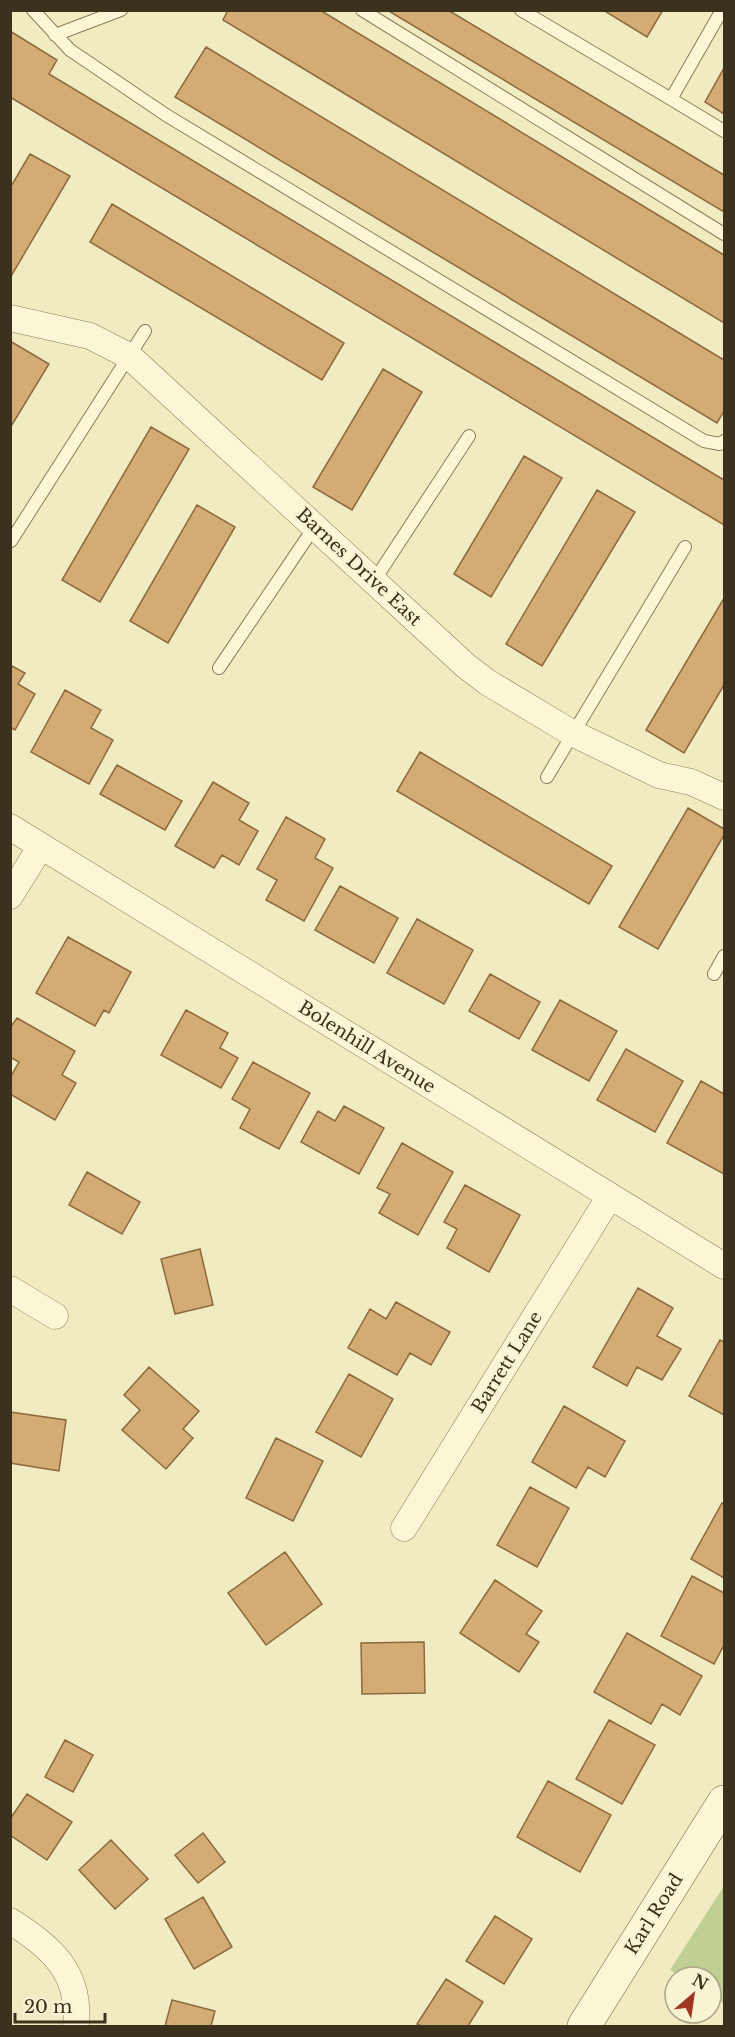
<svg xmlns="http://www.w3.org/2000/svg" width="735" height="2037" viewBox="0 0 735 2037" font-family="'Libre Baskerville',serif">
	<style>
		.green { fill: #c0d095 }
		.building { fill: #d2ab75; stroke: #8e693c; stroke-width: 1.5 }
		.lines { fill: none; stroke-linecap: round; stroke-linejoin: round }
		.lane-casing { stroke: #8d7c58; stroke-width: 14 }
		.street-casing { stroke: #8d7c58; stroke-width: 27 }
		.secondary-casing { stroke: #6f5d3b; stroke-width: 34 }
		.lane { stroke: #fbf6d6; stroke-width: 12 }
		.street { stroke: #fbf6d6; stroke-width: 26 }
		.secondary { stroke: #fbf6d6; stroke-width: 33 }
		.labels { text-anchor: middle; dominant-baseline: central; stroke-width: 4.5; stroke-linejoin: round; paint-order: stroke }
		.street-label { font-size: 18px; fill: #3c311d; stroke: #f8f3d3 }
	</style>
	<rect width="100%" height="100%" fill="#f1ebc2"/>
	<path class="green" d="M724,1886V2004L711,1995V1977H681L670,1970Z"/>
	<path class="building" d="M228,10H320L724,255V323L223,20Z
		M387,10H448L724,175V212Z
		M603,10H663L647,37Z
		M10,31L57,60L49,74L724,480V525L10,97Z
		M206,47L724,360V411L717,423L175,97Z
		M724,68V114L705,102Z
		M30,154L70,176L10,278V188Z
		M112,204L344,343L322,380L90,242Z
		M10,341L49,364L10,428Z
		M383,369L422,392L352,510L313,487Z
		M151,427L189,449L100,602L62,580Z
		M524,456L562,478L491,597L454,574Z
		M597,490L635,512L542,666L506,644Z
		M197,505L235,527L168,643L130,621Z
		M724,598V685L684,753L646,730Z
		M10,665L25,673L18,684L35,694L15,730L10,727Z
		M65,690L101,710L91,728L113,740L89,784L31,752Z
		M420,752L612,866L589,904L397,791Z
		M117,765L182,801L165,830L100,794Z
		M213,782L249,803L239,820L258,831L239,865L222,855L214,868L175,846Z
		M688,808L724,829V835L658,949L619,927Z
		M286,817L325,839L315,858L333,868L304,921L266,900L277,880L257,869Z
		M340,886L398,918L374,963L315,930Z
		M417,919L473,950L444,1004L387,973Z
		M68,937L131,972L109,1013L104,1010L95,1026L36,993Z
		M490,974L540,1002L519,1039L469,1011Z
		M560,1000L617,1031L589,1081L532,1050Z
		M186,1010L228,1033L220,1048L238,1058L221,1088L161,1055Z
		M17,1018L75,1051L62,1075L76,1083L55,1120L10,1094V1078L19,1062L10,1057V1028Z
		M626,1049L683,1081L655,1132L597,1100Z
		M253,1062L310,1093L279,1149L240,1128L250,1109L232,1099Z
		M701,1081L724,1094V1174L667,1143Z
		M344,1106L384,1128L359,1174L301,1142L318,1111L335,1121Z
		M402,1143L453,1172L418,1235L379,1213L390,1194L377,1188Z
		M87,1172L140,1202L122,1234L69,1205Z
		M465,1185L520,1215L489,1272L447,1248L457,1229L444,1222Z
		M200,1249L213,1305L175,1314L161,1259Z
		M638,1288L673,1308L657,1336L681,1349L662,1380L637,1367L627,1386L593,1367Z
		M396,1302L450,1332L431,1365L410,1353L397,1375L348,1348L370,1309L386,1319Z
		M720,1340L724,1342V1415L689,1396Z
		M149,1367L199,1411L183,1429L193,1438L166,1469L122,1430L140,1410L124,1395Z
		M349,1374L393,1399L361,1457L316,1432Z
		M564,1406L625,1441L605,1477L588,1467L576,1488L532,1462Z
		M10,1412L66,1420L59,1471L10,1463Z
		M276,1438L323,1461L293,1521L246,1498Z
		M530,1487L569,1508L537,1567L497,1545Z
		M722,1503L724,1504V1578L691,1559Z
		M285,1552L322,1604L266,1645L228,1593Z
		M692,1576L724,1593V1645L714,1664L661,1636Z
		M495,1580L542,1611L526,1634L539,1642L519,1672L460,1633Z
		M627,1633L702,1676L680,1715L662,1704L651,1724L594,1692Z
		M424,1642L425,1693L362,1694L361,1643Z
		M609,1720L655,1745L622,1804L576,1779Z
		M65,1740L93,1755L73,1792L45,1777Z
		M548,1781L611,1815L580,1872L517,1837Z
		M27,1794L72,1822L47,1860L10,1835V1819Z
		M203,1833L225,1862L198,1883L175,1855Z
		M111,1840L148,1879L115,1909L79,1870Z
		M203,1897L232,1947L194,1969L165,1919Z
		M495,1916L532,1939L504,1984L466,1961Z
		M446,1979L483,2002L468,2026H422L417,2024Z
		M172,2000L215,2011L211,2026H165Z"/>
	<g class="lines">
		<defs>
			<path id="lane" d="M33,10L70,50L166,115L704,441L720,444L724,441
				M362,10L724,234
				M521,10L671,99L722,10
				M55,35L121,10
				M671,99L724,131
				M11,541L145,331
				M374,581L469,436
				M219,668L315,526
				M547,777L685,547
				M714,974L724,956"/>
			<path id="street" d="M10,318L90,336L129,356L466,666L487,682L572,733L659,775L691,782L724,797
				M10,827L724,1266
				M10,896L41,846
				M10,1289L55,1316
				M404,1528L610,1196
				M10,1921C52,1947 81,1973 76,2026"/>
			<path id="secondary" d="M584,2026L724,1802"/>
		</defs>
		<use href="#lane" class="lane-casing"/>
		<use href="#street" class="street-casing"/>
		<use href="#secondary" class="secondary-casing"/>
		<use href="#lane" class="lane"/>
		<use href="#street" class="street"/>
		<use href="#secondary" class="secondary"/>
	</g>
	<g class="labels">
		<g class="street-label">
			<text transform="translate(359 567) rotate(43)">Barnes Drive East</text>
			<text transform="translate(367 1047) rotate(32)">Bolenhill Avenue</text>
			<text transform="translate(507 1362) rotate(-58)">Barrett Lane</text>
			<text transform="translate(654 1914) rotate(-58)">Karl Road</text>
		</g>
	</g>
	<rect width="735" height="2037" fill="none" stroke="#3c311d" stroke-width="24"/>
	<g transform="translate(693 1995) rotate(29)"><circle r="28" fill="#f8f3d3" stroke="#ada58a" stroke-width="1.5"/>
	<path d="M0-4.5L10 22L0 15L-10 22Z" fill="#a13623"/>
	<text y="-9" font-size="16" font-weight="bold" text-anchor="middle" fill="#3c311d">N</text>
	</g>
	<path d="M15 2013v9h90v-9" fill="none" stroke="#3c311d" stroke-width="3"/>
	<text x="24" y="2013" font-size="18" fill="#3c311d" stroke="#f8f3d3" stroke-width="4.5" paint-order="stroke">20 m</text>
</svg>
